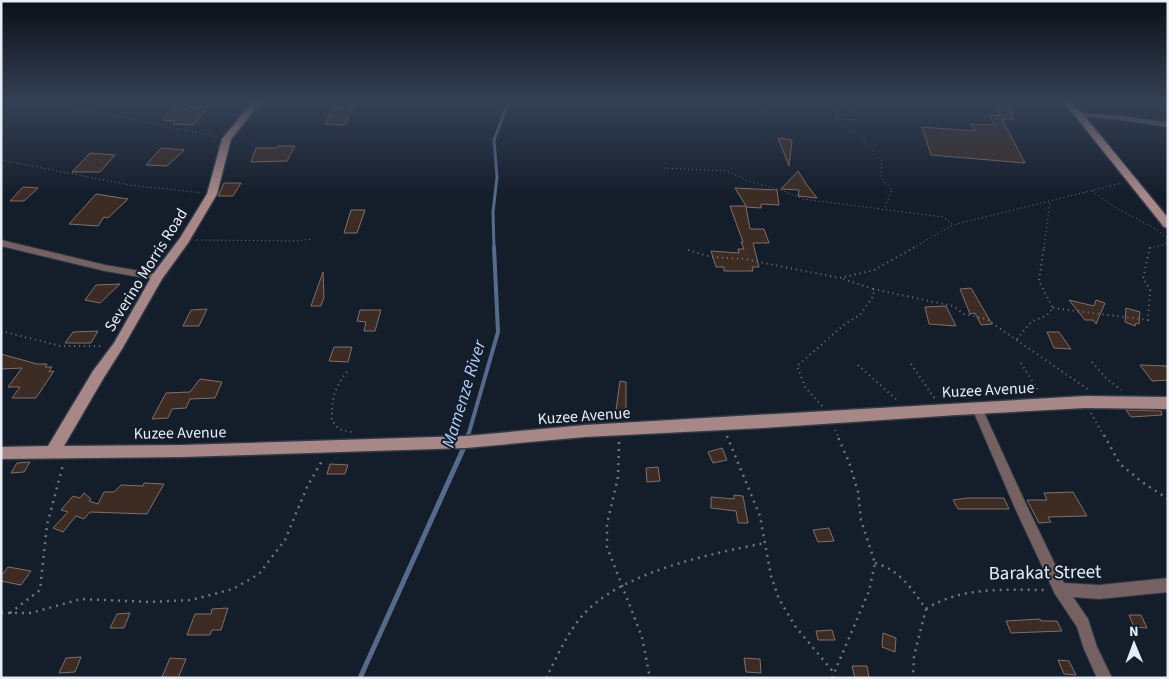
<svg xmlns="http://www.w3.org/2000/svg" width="1169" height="679" viewBox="0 0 1169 679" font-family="'Source Sans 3',sans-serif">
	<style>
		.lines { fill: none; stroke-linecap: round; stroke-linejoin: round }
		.stream-far2 { stroke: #566a8b; stroke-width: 3 }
		.stream-far1 { stroke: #566a8b; stroke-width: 4 }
		.stream { stroke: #566a8b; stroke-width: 5 }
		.building { fill: #3d2c24; stroke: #836f67 }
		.street-casing { stroke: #313a47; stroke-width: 2 }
		.secondary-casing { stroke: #313a47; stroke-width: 3 }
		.path-far2 { stroke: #6e7681; stroke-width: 1; stroke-dasharray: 1 3; stroke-linecap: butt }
		.path-far1 { stroke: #6e7681; stroke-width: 2; stroke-dasharray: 1 4; stroke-linecap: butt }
		.path { stroke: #6e7681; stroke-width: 2.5; stroke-dasharray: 2 5; stroke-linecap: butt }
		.street { fill: #756161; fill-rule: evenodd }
		.secondary { fill: #a88887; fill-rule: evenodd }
		.labels { text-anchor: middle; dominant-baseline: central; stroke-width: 4; stroke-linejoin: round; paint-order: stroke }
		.street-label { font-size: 16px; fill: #e6edf6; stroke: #141d2a }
		.water-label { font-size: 18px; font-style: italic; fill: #b3cffc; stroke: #141d2a }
		.near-street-label { font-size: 19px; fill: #e6edf6; stroke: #141d2a }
	</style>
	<rect width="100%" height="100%" fill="#141d2a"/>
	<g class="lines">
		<path class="stream-far2" d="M494,248L493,212L497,177L494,140L509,101"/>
		<path class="stream-far1" d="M468,436L498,332L494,247"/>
		<path class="stream" d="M467,439L468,435
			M360,678L465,445"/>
	</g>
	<path class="building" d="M994,101H1007L1014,119H1002L1025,163L931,155L922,127L975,131L971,124L995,125L989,115L1000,116Z
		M189,107H208L194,125L173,124L175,121L162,120L173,109L186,110Z
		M336,107H353L345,125L325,124L331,112Z
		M778,138L792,140L789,166Z
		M278,146H295L287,161L251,162L256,148H277Z
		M161,148L184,150L167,166L146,165Z
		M90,153L115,155L100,172H72Z
		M798,171L807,185L817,198L798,196L799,190L781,189Z
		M224,183H241L233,196H218Z
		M23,187L38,188L24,201H10Z
		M735,188L777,190L779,205L761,204V208L746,207L750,229H764L769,243H753L759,267H752L753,271H724V267H716L711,251L739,253L738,249H744L741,242H743L730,206H746Z
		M96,194L128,199L108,218L104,217L98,226L69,224Z
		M351,210H365L357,233H344Z
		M323,272L324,297L321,306H311Z
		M120,284L100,303L85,300L96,285Z
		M971,288L992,324L981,325L975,313L970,314L960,289Z
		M1069,300L1094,306L1096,300L1105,303L1096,324L1093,320H1085Z
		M946,306L956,326L929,324L925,307Z
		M1126,308L1140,312L1139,324L1136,323L1135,326L1125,322Z
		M207,309L199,326H183L191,310Z
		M360,310H381L375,331H364L366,322L357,321Z
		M98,331L91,343H65L73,332Z
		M1047,332H1059L1071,349L1054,348Z
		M334,347H352L348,362L329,361Z
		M1,354L37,364H47L45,367H52L49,372L54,371L36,398H12L20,387H8L22,368L1,369Z
		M1140,365L1166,366L1168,369V380L1152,381Z
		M200,379L222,382L215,398L190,399L186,408L172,409L168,418L152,419L166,393L190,392Z
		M620,381L626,382V417H615Z
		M1126,410L1161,411L1162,415L1131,417Z
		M722,448L727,460L713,463L708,452Z
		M30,462L24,472L11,473L17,463Z
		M330,464L348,465L345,474H327Z
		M658,467L660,481L647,482L646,468Z
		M144,483L164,484L147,514L90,512L84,519L76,516L63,532L53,528L68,512L61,510L73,496L80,498L84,493L91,499L89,501L98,504L104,492H114L121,485L143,486Z
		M1073,492L1087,516L1048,517L1051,522L1039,523L1027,500H1047L1044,493Z
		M734,495L743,496L748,523H738L736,511L711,508V497L734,499Z
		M967,498H1004L1009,509H958L953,500Z
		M829,528L834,541L818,542L813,530Z
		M8,567L31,571L21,585L1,581V576Z
		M228,608L221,630H212L210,635H187L195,614H211L212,609Z
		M130,613L124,628H110L117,614Z
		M1129,615H1141L1147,628L1134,627Z
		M1040,619L1041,621H1057L1062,631L1011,633L1006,621Z
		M832,630L835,640H818L816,631Z
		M883,633L896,638L895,652L882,647Z
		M81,657L75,672L59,673L66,658Z
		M170,658L186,659L178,678L162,677Z
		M744,658L760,659L761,673L746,672Z
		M1058,660L1069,661L1076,675L1064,674Z
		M852,666H867L869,678H855Z"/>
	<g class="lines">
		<defs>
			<path id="street" d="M1079,113L1122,116L1168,123V127L1122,120L1077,116L1076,115Z
				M1,240L105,265L157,274L162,277L157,280L105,271L1,246Z
				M977,403L981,405L982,408L1024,500L1064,583L1099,585L1168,578V592L1099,599L1073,597L1088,619L1097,647L1112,678H1097L1084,649L1077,627L1055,594L1015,508L972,408L973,405Z"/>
			<path id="secondary" d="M253,101H262L231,139L217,194L188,243L162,279L122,349L103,379L64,446L182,445L466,436L585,425L1085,396L1168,397V409L1085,408L957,415L763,428L585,437L466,448L182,457L1,459V447L48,446L93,371L114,343L153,274L180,238L207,194L222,139Z
				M1061,101H1070L1082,113L1168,218V228L1164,227L1076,117Z"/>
		</defs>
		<use href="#street" class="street-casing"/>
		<use href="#secondary" class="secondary-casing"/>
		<path class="path-far2" d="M39,101L218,137
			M828,101L841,124L857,135L882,162L881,177L892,190L884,210
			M266,104L363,102
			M837,119L853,120L857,104L861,101
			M1,160L130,185L202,193
			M664,168L727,171L751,182L778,189L803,199L943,217L953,225
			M1092,191L1116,208L1156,229L1168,239
			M197,240L295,241L313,239
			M913,248L953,225L1122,183
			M1044,248L1050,201
			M1150,248L1164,245L1168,241"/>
		<path class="path-far1" d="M688,250L711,257L744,259L840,278L874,270L915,247
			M873,289L953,306L964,314L986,319L1089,390
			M1053,308L1148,320L1150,290L1143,278L1150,247H1153
			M1,331L60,346H104
			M1017,339L1031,322L1047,315L1053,308L1039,281L1044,247
			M1092,362L1106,378L1121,390
			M1021,363L1039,392
			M911,364L935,399
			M858,365L898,401
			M347,372C334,387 331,402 332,421L339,429L355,433
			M822,406L805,387L797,366L845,324L860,315L874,295L873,289L840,278
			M1091,413L1104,436
			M835,430L838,436"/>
		<path class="path" d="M1104,435L1120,464L1142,482L1168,499
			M727,436L760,516L771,576L779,599L795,626L835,674
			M619,442L618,477L607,524V547L642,637L650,678
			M875,563C900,570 912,589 926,609L914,656L913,678
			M926,609C962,586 1005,590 1047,590
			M1,613H31L81,599L150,602L191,600L233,589L259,574L285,540L307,487L323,459
			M10,613L40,590L47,525L63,465
			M546,678C557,657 567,633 583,615C621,572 710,554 765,543
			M832,678L869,591L875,563L861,520L858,492L849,462L837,435"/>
		<use href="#street" class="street"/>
		<use href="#secondary" class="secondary"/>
	</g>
	<linearGradient id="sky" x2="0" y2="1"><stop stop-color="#0b1017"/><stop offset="0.52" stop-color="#344055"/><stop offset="1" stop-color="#344055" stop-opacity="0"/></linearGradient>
	<rect width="1169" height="196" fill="url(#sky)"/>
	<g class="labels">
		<g class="street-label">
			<text transform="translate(146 270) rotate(-58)">Severino Morris Road</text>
			<text transform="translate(988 390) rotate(-3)">Kuzee Avenue</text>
			<text transform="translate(584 416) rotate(-4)">Kuzee Avenue</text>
			<text transform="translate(180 433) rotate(-1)">Kuzee Avenue</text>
		</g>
		<g class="water-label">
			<text transform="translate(464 394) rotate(-73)">Mamenze River</text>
		</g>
		<g class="near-street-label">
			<text transform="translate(1045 573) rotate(-1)">Barakat Street</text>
		</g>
	</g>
	<rect width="1169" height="679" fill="none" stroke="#e6edf6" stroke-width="5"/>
	<g transform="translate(1134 644) rotate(359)" stroke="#141d2a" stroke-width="4" paint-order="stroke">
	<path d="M0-4L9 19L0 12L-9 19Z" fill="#e6edf6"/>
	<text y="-8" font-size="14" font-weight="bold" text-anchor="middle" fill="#e6edf6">N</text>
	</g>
</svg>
